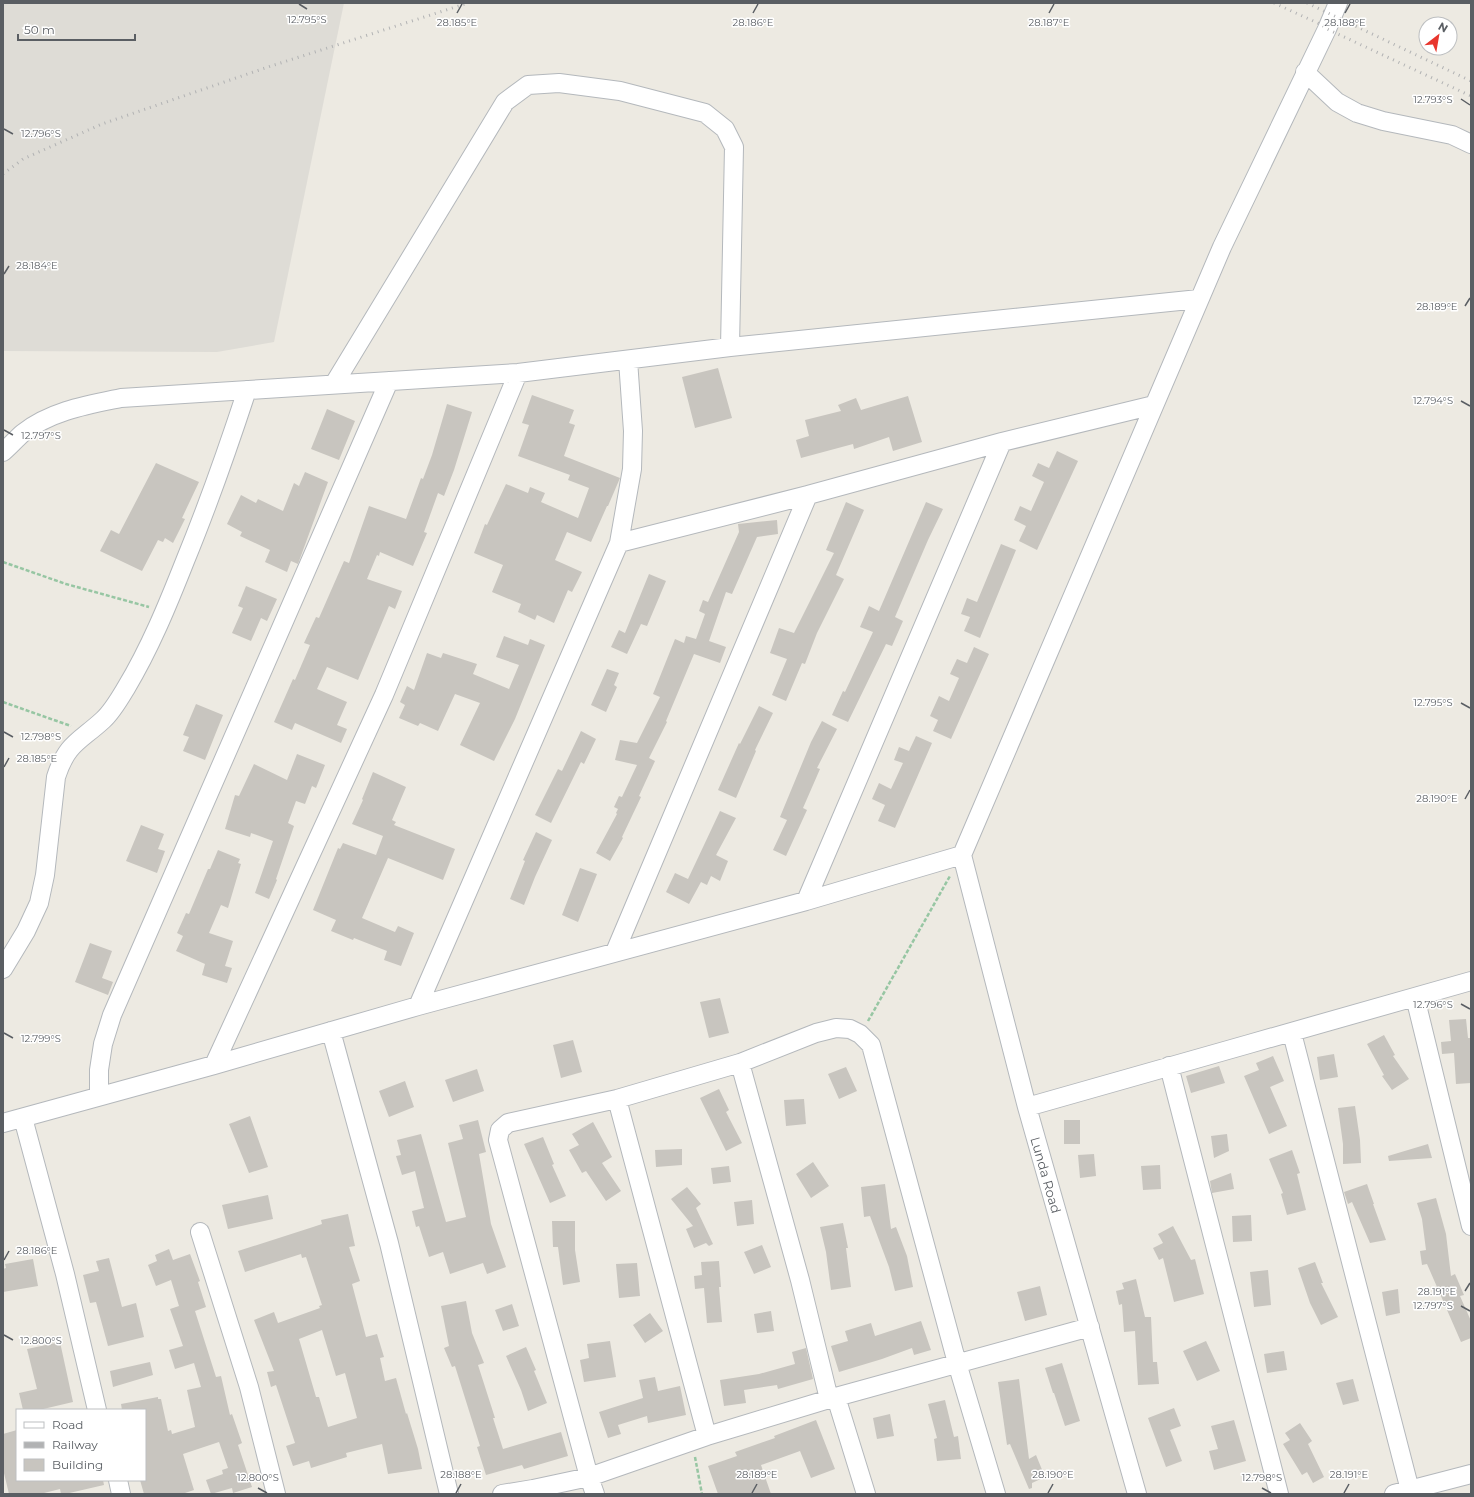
<svg xmlns="http://www.w3.org/2000/svg" width="1474" height="1497" viewBox="0 0 1474 1497" font-family="Montserrat,sans-serif">
	<style>
		.industrial { fill: #dedcd6 }
		.building { fill: #c8c5bf; fill-rule: evenodd }
		.lines { fill: none; stroke-linecap: round; stroke-linejoin: round }
		.minor-casing { stroke: #b4b8bc; stroke-width: 20 }
		.path { stroke: #97c6a3; stroke-width: 2.5; stroke-dasharray: 4 2; stroke-linecap: butt }
		.minor { stroke: #fff; stroke-width: 18 }
		.rail { stroke: #b1b2b3; stroke-width: 3; stroke-dasharray: 1 5; stroke-linecap: butt }
		.ticks { fill: none; stroke: #5a5e63; stroke-width: 1.5 }
		.labels { text-anchor: middle; dominant-baseline: central; stroke-width: 3; stroke-linejoin: round; paint-order: stroke }
		.street-label { font-size: 13px; fill: #5a5e63; stroke: #fff }
		.ticks-label { font-size: 10px; text-anchor: middle; fill: #5a5e63; stroke: #fff; stroke-width: 3; stroke-linejoin: round; paint-order: stroke }
	</style>
	<rect width="100%" height="100%" fill="#edeae2"/>
	<path class="industrial" d="M3,3H344L274,342L217,352L3,351Z"/>
	<path class="building" d="M718,368L732,418L695,428L682,377Z
		M532,395L574,410L569,423L575,425L564,456L620,478L608,506H607L591,542L567,532L555,560L582,572L572,592L568,590L554,623L537,615L535,620L518,612L521,604L492,592L503,565L474,553L485,524L487,525L506,484L528,493L530,487L545,493L541,502L578,518L589,488L568,480L570,475L518,456L529,425L522,423Z
		M908,396L922,442L893,451L889,437L854,449L853,444L801,458L796,440L809,436L805,420L841,411L838,405L856,398L861,410Z
		M447,404L472,412L454,470L444,496L438,493L424,532L427,533L413,566L380,552L379,556L377,555L367,579L402,591L395,609L389,606L358,680L327,667L317,689L347,702L337,725L347,729L341,743L295,723L292,730L274,722L293,679L295,680L310,645L304,643L316,617L319,618L344,561L349,563L369,506L406,519L421,478L423,479L432,455Z
		M327,409L355,421L339,460L311,449Z
		M1057,451L1078,461L1037,550L1019,541L1026,526L1014,520L1020,506L1031,511L1044,482L1032,476L1038,463L1049,468Z
		M156,463L199,482L182,518L185,519L173,543L165,538L163,542L158,540L142,571L100,551L111,530L119,534Z
		M305,472L328,482L298,564L291,561L287,572L265,562L270,550L240,536L242,532L227,524L241,495L256,503L258,499L283,511L294,483L299,486Z
		M846,502L864,510L836,575L844,579L817,633L805,664L802,663L786,701L772,695L787,659L770,653L779,628L794,633L834,553L826,550Z
		M926,502L943,509L928,540L895,617L903,621L892,646L886,644L848,722L832,715L843,691L845,692L873,632L860,627L869,606L879,611Z
		M777,520L778,534L757,537L732,594L726,592L709,641L726,647L720,663L694,654L666,721L667,722L649,758L655,761L639,796L641,797L622,837L623,838L610,861L596,853L617,814L616,813L618,809L614,807L619,796L622,797L637,765L615,760L620,740L637,743L660,697L653,694L675,639L684,643L686,636L696,639L705,614L699,611L703,600L708,602L739,532L738,524Z
		M1001,544L1016,550L980,638L964,631L970,617L961,614L967,598L977,602Z
		M649,574L666,581L647,626L641,624L627,654L611,647L619,630L625,633Z
		M246,586L277,599L267,621L261,618L251,641L232,633L243,608L238,606Z
		M504,636L528,645L530,639L545,645L515,719L494,761L460,745L480,703L455,694L438,731L420,723L418,726L399,718L405,705L400,702L407,686L414,690L427,653L441,658L443,653L477,664L473,674L509,689L519,665L496,657Z
		M974,647L989,654L951,739L933,731L938,720L930,716L939,696L949,701L959,678L950,674L957,659L967,663Z
		M607,669L619,673L614,685L617,687L606,712L591,705Z
		M196,704L223,715L205,760L183,751L189,737L183,735Z
		M759,706L773,713L755,750L756,751L736,798L718,790L739,743L740,744Z
		M822,721L837,729L817,768L820,769L803,808L807,810L786,856L773,850L787,820L780,817L811,742Z
		M581,731L596,739L584,764L581,762L551,823L535,815L558,769L562,771Z
		M916,736L932,743L895,828L878,821L885,805L872,799L879,783L891,789L903,763L894,760L899,747L909,751Z
		M297,754L325,765L316,788L312,786L305,804L296,801L288,823L294,826L276,879L277,880L269,899L255,893L273,841L251,833L250,837L225,829L235,795L239,796L254,764L287,780Z
		M373,772L406,787L392,820L396,822L394,825L455,849L443,880L388,858L362,918L395,932L398,926L414,933L401,966L384,960L387,951L354,938L353,940L331,931L336,920L313,910L338,848L340,849L343,843L376,855L383,836L352,824L363,800L362,799Z
		M720,811L736,818L716,855L728,861L720,881L711,876L707,885L701,882L689,904L666,892L675,873L688,879Z
		M141,825L164,834L158,849L165,851L157,873L126,861Z
		M536,832L552,840L535,877L524,905L510,899L525,861L523,860Z
		M218,850L240,859L238,863L241,864L228,908L221,905L209,933L233,941L225,966L232,968L227,983L202,975L205,964L176,951L183,936L177,933L186,913L189,914L208,869H210Z
		M580,868L597,874L578,922L562,915Z
		M90,943L112,951L102,978L113,982L108,995L75,982Z
		M720,998L729,1033L709,1038L700,1002Z
		M1466,1019L1468,1038H1471V1083L1456,1084L1454,1053L1442,1054L1441,1042L1451,1041L1449,1020Z
		M1384,1035L1395,1055L1393,1056L1409,1079L1392,1090L1382,1076L1384,1075L1367,1044Z
		M573,1040L582,1072L561,1078L553,1045Z
		M1334,1054L1338,1077L1320,1080L1317,1057Z
		M1273,1056L1284,1081L1270,1087L1287,1126L1269,1134L1244,1076L1259,1070L1256,1063Z
		M1219,1066L1225,1083L1191,1093L1186,1076Z
		M846,1067L857,1091L839,1099L828,1074Z
		M477,1069L484,1091L453,1102L445,1080Z
		M405,1081L414,1107L389,1117L379,1091Z
		M719,1089L729,1110L726,1112L742,1143L726,1151L700,1098Z
		M804,1099L806,1124L786,1126L784,1100Z
		M1355,1106L1360,1140L1361,1163L1343,1164V1144L1338,1108Z
		M250,1116L268,1167L249,1173L229,1124Z
		M478,1120L486,1152L479,1154L491,1224L506,1267L487,1274L483,1263L450,1274L443,1252L429,1257L419,1226L416,1227L412,1211L424,1208L415,1171L402,1175L396,1156L401,1155L397,1140L421,1134L446,1222L466,1217L448,1143L463,1139L459,1125Z
		M1064,1120H1080V1144H1064Z
		M593,1122L612,1157L602,1163L621,1191L606,1201L586,1171L582,1173L569,1150L579,1145L572,1134Z
		M1227,1134L1229,1151L1214,1158L1211,1136Z
		M543,1137L554,1164L552,1165L566,1196L550,1203L524,1144Z
		M1428,1144L1432,1158L1389,1161L1388,1156Z
		M682,1149V1165L656,1167L655,1150Z
		M1292,1150L1300,1173L1297,1174L1306,1210L1287,1215L1281,1194L1283,1193L1269,1159Z
		M1094,1154L1096,1176L1080,1178L1078,1155Z
		M813,1162L829,1186L811,1198L796,1174Z
		M1160,1165L1161,1189L1143,1190L1141,1166Z
		M729,1166L731,1182L713,1184L711,1168Z
		M1231,1173L1234,1189L1212,1193L1210,1181Z
		M885,1184L891,1229L896,1227L907,1256L913,1287L895,1291L889,1267L870,1216L864,1217L861,1187Z
		M1367,1184L1374,1204H1373L1386,1240L1370,1243L1352,1202L1348,1204L1344,1192Z
		M687,1187L701,1204L696,1208L713,1244L709,1246L706,1243L694,1248L686,1229L693,1226L671,1199Z
		M268,1195L273,1219L228,1229L222,1205Z
		M1436,1198L1446,1234L1451,1276L1455,1274L1464,1295L1460,1296L1471,1321V1338L1461,1342L1427,1264L1422,1265L1420,1251L1426,1250L1422,1219L1417,1203Z
		M752,1200L754,1224L737,1226L734,1202Z
		M348,1214L355,1246L349,1247L360,1281L352,1284L366,1337L377,1334L384,1357L380,1358L385,1381L396,1378L406,1414L407,1413L418,1449L422,1469L388,1474L382,1444L346,1453L347,1457L311,1468L309,1461L293,1466L286,1446L295,1443L276,1385L271,1387L267,1372L274,1371L254,1320L274,1312L278,1323L320,1308L319,1306L322,1305L306,1257L302,1258L301,1254L245,1272L238,1251L313,1227L322,1224L321,1220ZM322,1330L336,1376L345,1373L357,1418L328,1427L319,1397H316L299,1339Z
		M1251,1215L1252,1241L1233,1242L1232,1216Z
		M552,1221H575V1250L580,1282L563,1285L558,1247H553Z
		M843,1223L848,1248H846L851,1287L831,1290L826,1252L820,1227Z
		M1173,1226L1191,1260L1195,1259L1204,1294L1174,1302L1163,1258L1159,1260L1153,1248L1163,1243L1158,1234Z
		M762,1245L771,1267L754,1274L744,1252Z
		M169,1249L173,1260L190,1254L200,1281L198,1282L206,1307L195,1311L216,1377L221,1376L230,1415L232,1414L242,1443L238,1445L252,1487L233,1493L232,1488L211,1494L206,1480L223,1474L222,1470L228,1468L219,1442L183,1454L194,1490L182,1494H144L140,1480H145V1410H122L121,1404L158,1397V1399H161L168,1431L171,1430L172,1434L195,1427L187,1390L201,1387L194,1363L175,1369L169,1350L183,1346L170,1309L179,1306L171,1280L156,1286L148,1265L157,1261L155,1255Z
		M109,1258L122,1307L136,1303L144,1337L108,1346L96,1302L90,1303L83,1275L99,1271L96,1261Z
		M33,1259L38,1286L3,1292V1269L6,1268L5,1264Z
		M719,1261L721,1287H719L722,1322L707,1323L704,1288L695,1289L694,1276L702,1275L701,1262Z
		M1315,1262L1323,1283H1321L1338,1317L1321,1325L1310,1303L1298,1268Z
		M637,1263L640,1296L619,1298L616,1264Z
		M1268,1270L1271,1305L1254,1307L1250,1272Z
		M1136,1279L1145,1317H1151L1153,1362H1157L1159,1384L1138,1385L1135,1331L1124,1332L1122,1304L1119,1305L1116,1291L1124,1289L1122,1283Z
		M1040,1286L1047,1315L1025,1321L1017,1292Z
		M1398,1289L1400,1313L1386,1316L1382,1292Z
		M466,1301L472,1333L484,1363L478,1365L495,1418H493L503,1449L561,1432L568,1456L524,1469L522,1465L486,1475L477,1447L480,1446L455,1366L452,1367L444,1348L449,1346L441,1306Z
		M512,1304L519,1326L503,1331L495,1310Z
		M771,1311L774,1331L757,1333L754,1314Z
		M650,1313L663,1331L645,1343L633,1325Z
		M921,1321L931,1350L914,1355L912,1348L882,1359L839,1372L831,1346L848,1341L845,1331L871,1323L875,1336Z
		M610,1341L616,1377L584,1382L580,1360L589,1358L587,1344Z
		M1206,1341L1220,1371L1197,1381L1183,1351Z
		M60,1342L73,1402L39,1410H23L19,1393L37,1389L27,1349Z
		M526,1347L536,1370L534,1371L547,1403L528,1411L521,1390L506,1356Z
		M806,1348L813,1379L778,1389L777,1385L744,1390L746,1403L724,1406L720,1380L759,1374L795,1364L792,1352Z
		M1284,1351L1287,1370L1267,1373L1264,1354Z
		M150,1362L153,1375L113,1387L110,1371Z
		M1062,1363L1080,1421L1065,1426L1054,1393H1053L1045,1368Z
		M655,1377L658,1391L680,1386L686,1415L648,1423L647,1416L618,1425L621,1434L608,1438L599,1412L643,1398L639,1380Z
		M1019,1379L1029,1459L1036,1455L1045,1477L1032,1483V1488L1029,1489L1010,1444L1007,1445L998,1382Z
		M1353,1379L1359,1401L1343,1405L1336,1383Z
		M945,1400L954,1437L958,1436L961,1459L937,1461L934,1439L937,1438L928,1404Z
		M1174,1408L1181,1426L1170,1430L1182,1461L1166,1467L1148,1418Z
		M890,1414L894,1436L877,1439L873,1418Z
		M816,1420L835,1469L811,1478L800,1451L761,1465L771,1494H718L708,1466L737,1456L735,1452L775,1438L774,1436Z
		M1234,1420L1246,1461L1214,1470L1209,1451L1218,1449L1211,1426Z
		M1300,1423L1312,1441L1308,1444L1324,1477L1313,1483L1307,1472L1302,1475L1283,1444L1290,1440L1285,1433Z
		M17,1430V1480H103L104,1485L65,1494H61L60,1489L40,1494H9L3,1469V1434Z"/>
	<g class="lines">
		<defs>
			<path id="minor" d="M1305,72L1337,102L1357,113L1383,121L1452,135L1471,144
				M334,384L505,102L528,85L559,83L620,91L705,113L725,129L734,147L730,347
				M3,452C10,446 16,439 23,433C51,411 87,405 121,398L518,373L730,347L1199,299
				M808,495L1002,442L1154,405
				M619,543L632,469L633,431L628,360
				M962,855L1222,247L1327,29L1338,3
				M962,855L1027,1107L1137,1494
				M806,901L1002,442
				M3,969L26,931L39,903L45,875L56,777C67,743 79,742 103,720C112,712 120,698 126,688C150,648 168,604 185,561C208,505 228,448 247,390
				M1415,997L1471,1226
				M418,1006L619,543L808,495L615,952
				M331,1031L389,1243L449,1494
				M1292,1033L1411,1494
				M740,1063L800,1280L829,1399
				M214,1065L384,695L518,373
				M1169,1066L1279,1494
				M99,1096V1070L103,1044L112,1015L389,381
				M617,1099L707,1436
				M1027,1107C1175,1064 1323,1024 1471,981
				M23,1118L65,1274L97,1410
				M3,1123L214,1065L418,1006L806,901L962,855
				M200,1232L249,1387L276,1494
				M836,1397L866,1494
				M118,1480L121,1494
				M502,1494L533,1489L589,1477L707,1436L836,1397L1090,1327
				M595,1494L589,1477L498,1140L500,1130L508,1123L617,1099L740,1063L816,1033L836,1028L850,1029L860,1034L871,1045L957,1363L996,1494
				M1394,1494L1471,1474"/>
		</defs>
		<use href="#minor" class="minor-casing"/>
		<path class="path" d="M3,562L66,584L149,607
			M3,702L71,726
			M868,1021L950,876
			M695,1457L702,1494"/>
		<use href="#minor" class="minor"/>
		<path class="rail" d="M1274,3L1322,25L1327,29L1471,96
			M1307,3L1471,81
			M3,174L23,159L102,124L268,67L468,3"/>
	</g>
	<path class="ticks" d="M299,4L307,9M457,13L462,4M753,13L758,4M1049,13L1054,4M1345,13L1350,4M1461,99L1470,105M4,129L13,134M4,274L9,266M1465,306L1470,298M1461,401L1470,406M4,430L13,435M1461,703L1470,708M4,732L13,737M4,767L9,758M1465,799L1470,790M1461,1004L1470,1009M4,1033L13,1038M4,1260L9,1251M1465,1291L1470,1283M1461,1306L1470,1311M4,1335L13,1340M258,1488L267,1493M1262,1488L1271,1493M456,1493L461,1484M752,1493L757,1484M1048,1493L1053,1484M1344,1493L1349,1484"/>
	<g class="labels">
		<g class="street-label">
			<text transform="translate(1046 1175) rotate(74)">Lunda Road</text>
		</g>
	</g>
	<g class="ticks-label">
		<text x="307" y="23">12.795°S</text>
		<text x="457" y="26">28.185°E</text>
		<text x="753" y="26">28.186°E</text>
		<text x="1049" y="26">28.187°E</text>
		<text x="1345" y="26">28.188°E</text>
		<text x="1433" y="103">12.793°S</text>
		<text x="41" y="137">12.796°S</text>
		<text x="37" y="269">28.184°E</text>
		<text x="1437" y="310">28.189°E</text>
		<text x="1433" y="404">12.794°S</text>
		<text x="41" y="439">12.797°S</text>
		<text x="1433" y="706">12.795°S</text>
		<text x="41" y="740">12.798°S</text>
		<text x="37" y="762">28.185°E</text>
		<text x="1437" y="802">28.190°E</text>
		<text x="1433" y="1008">12.796°S</text>
		<text x="41" y="1042">12.799°S</text>
		<text x="37" y="1254">28.186°E</text>
		<text x="1437" y="1295">28.191°E</text>
		<text x="1433" y="1309">12.797°S</text>
		<text x="41" y="1344">12.800°S</text>
		<text x="461" y="1478">28.188°E</text>
		<text x="757" y="1478">28.189°E</text>
		<text x="1053" y="1478">28.190°E</text>
		<text x="1349" y="1478">28.191°E</text>
		<text x="258" y="1481">12.800°S</text>
		<text x="1262" y="1481">12.798°S</text>
	</g>
	<rect width="1474" height="1497" fill="none" stroke="#5a5e63" stroke-width="8"/>
	<rect x="16" y="1409" width="130" height="72" fill="#ffffff" stroke="#bdbfc1"/>
	<rect x="24" y="1422" width="20" height="6" fill="#ffffff" stroke="#bdbfc1"/>
	<text x="52" y="1429" font-size="12" fill="#5a5e63">Road</text>
	<rect x="24" y="1442" width="20" height="6" fill="#b1b2b3" stroke="#bdbfc1"/>
	<text x="52" y="1449" font-size="12" fill="#5a5e63">Railway</text>
	<rect x="24" y="1459" width="20" height="12" fill="#c8c5bf" stroke="#bdbfc1"/>
	<text x="52" y="1469" font-size="12" fill="#5a5e63">Building</text>
	<g transform="translate(1438 36) rotate(31)"><circle r="19" fill="#ffffff" stroke="#bdbfc1"/>
	<path d="M0-3L7 15L0 10L-7 15Z" fill="#e8362d"/>
	<text y="-6" font-size="11" font-weight="bold" text-anchor="middle" fill="#5a5e63">N</text>
	</g>
	<path d="M18 34v6h117v-6" fill="none" stroke="#5a5e63" stroke-width="2"/>
	<text x="24" y="34" font-size="12" fill="#5a5e63" stroke="#ffffff" stroke-width="3" paint-order="stroke">50 m</text>
</svg>
